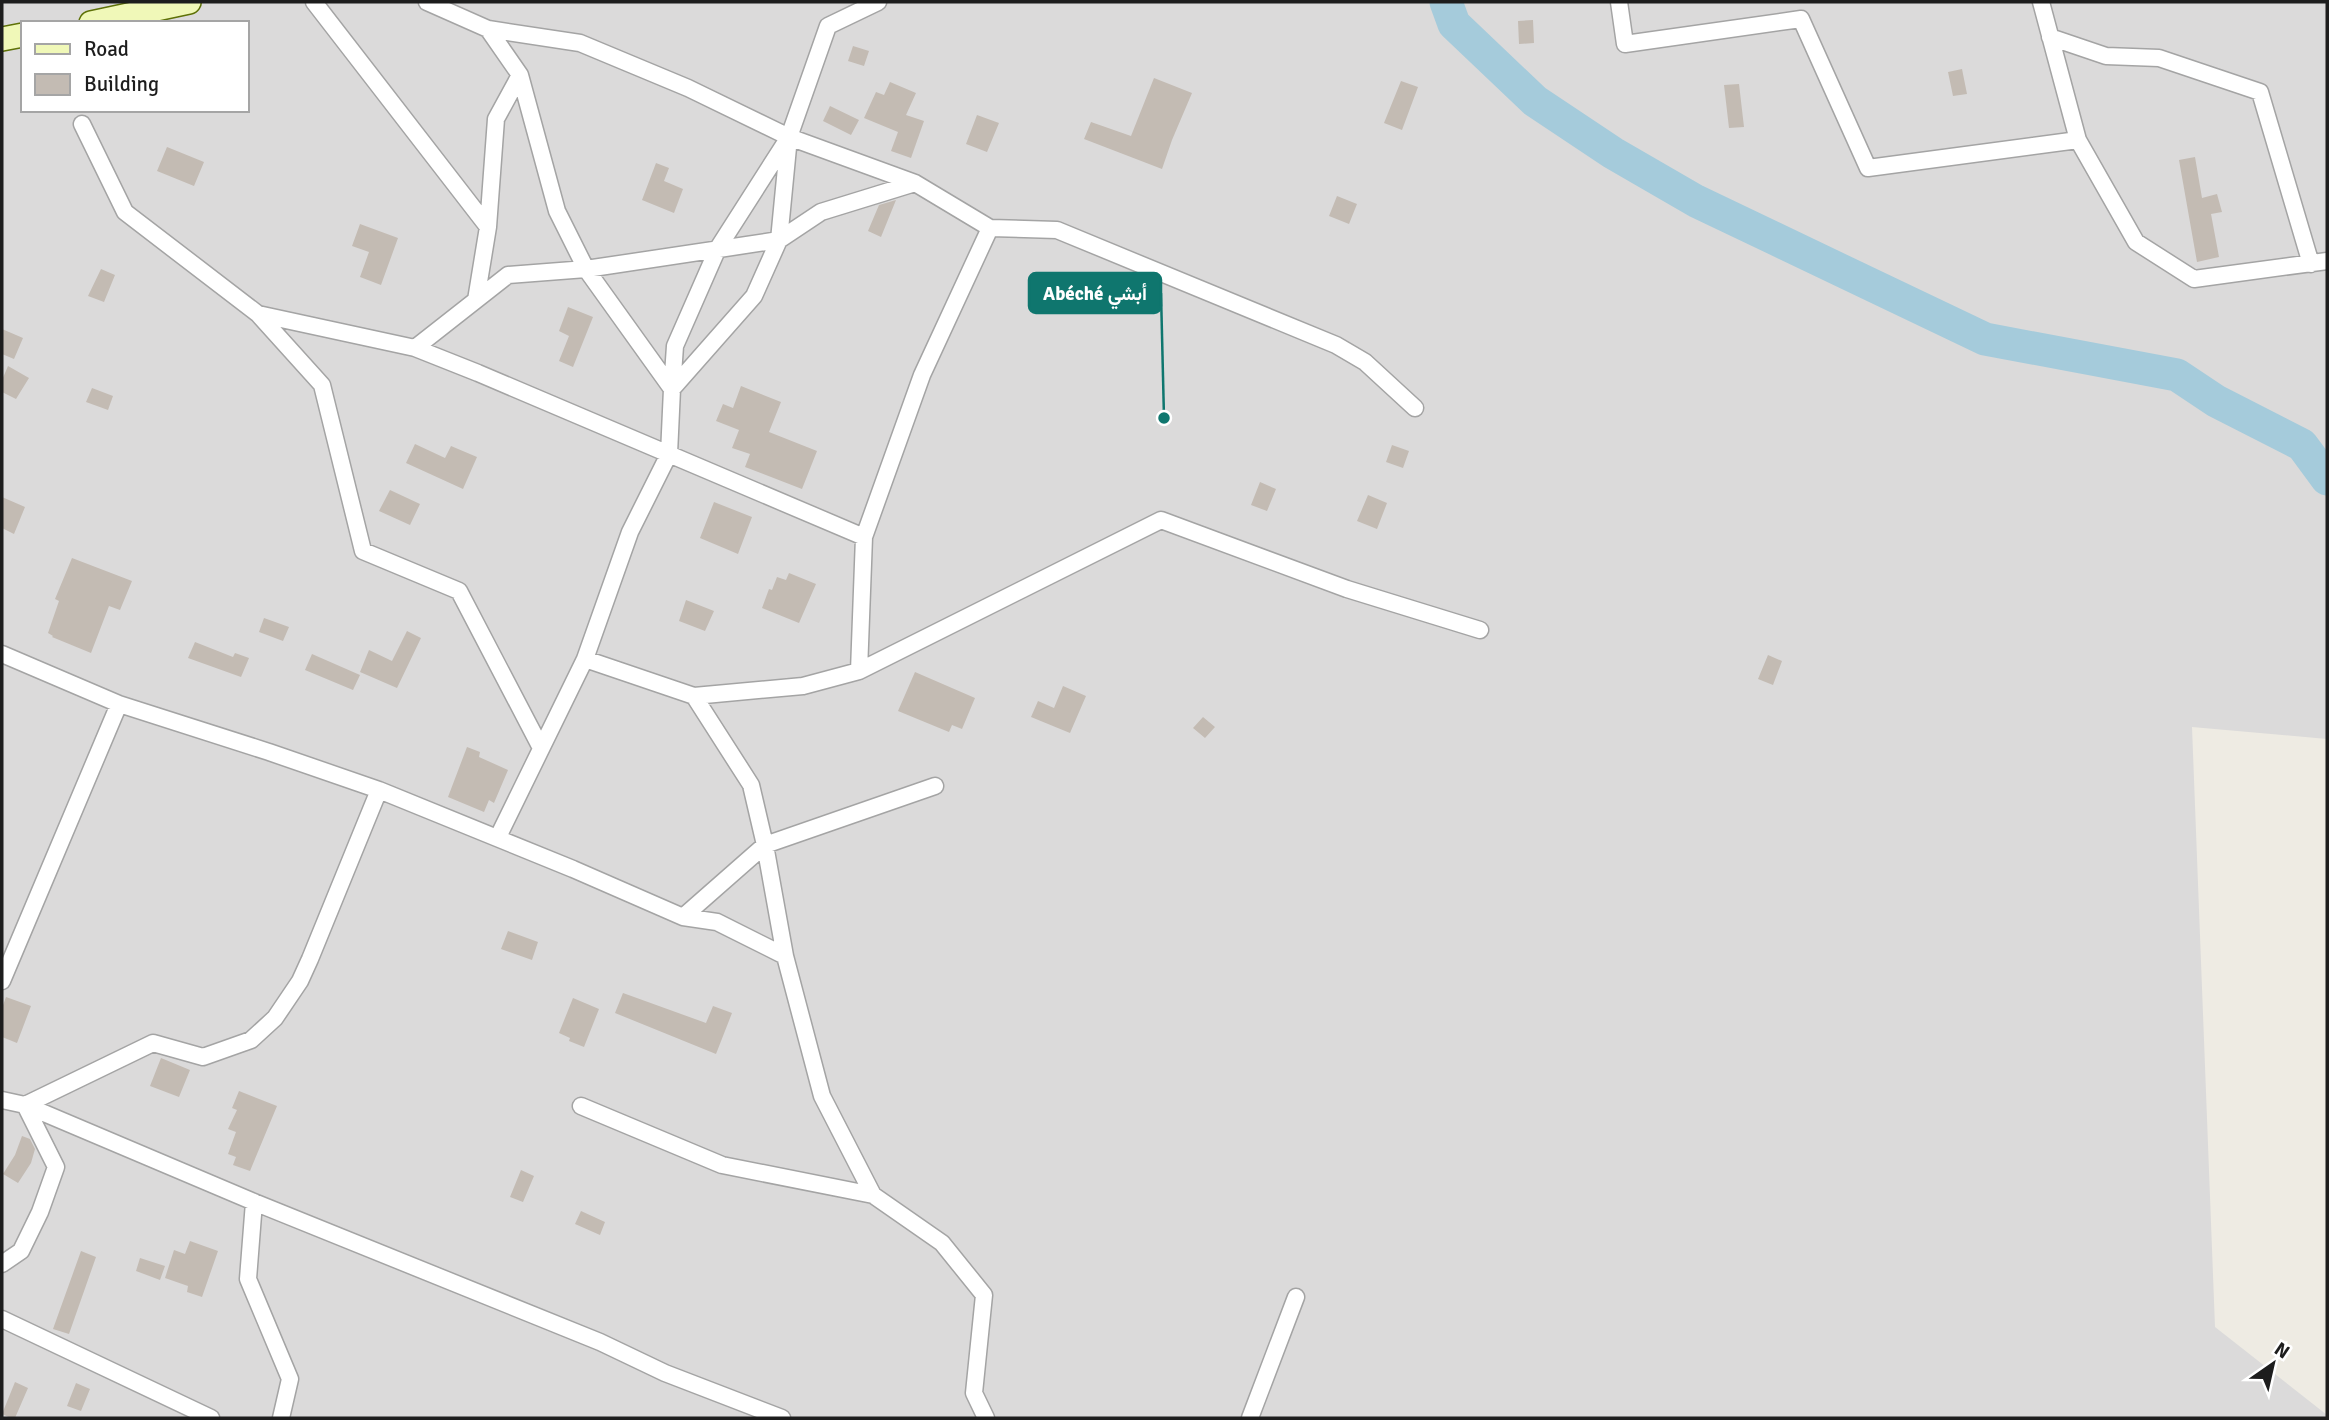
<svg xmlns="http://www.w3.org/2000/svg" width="2329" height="1420" viewBox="0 0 2329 1420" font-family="Signika,Vazirmatn,sans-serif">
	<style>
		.residential { fill: #dbdada; fill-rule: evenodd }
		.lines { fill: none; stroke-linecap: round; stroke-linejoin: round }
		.river { stroke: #a5cbdb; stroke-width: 33 }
		.building { fill: #c3bbb3 }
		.street-casing { stroke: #a4a4a4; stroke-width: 19 }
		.secondary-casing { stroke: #5e7107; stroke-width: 26 }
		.street { stroke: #fff; stroke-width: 16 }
		.secondary { stroke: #f0f8b8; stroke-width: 23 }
		.leader { fill: none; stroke: #0f766e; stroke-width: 2.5 }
		.callout-dot { fill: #0f766e; stroke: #fff; stroke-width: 2.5 }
		.callout { fill: #0f766e; stroke: #0f766e; stroke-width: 2.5 }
		.callout-label { font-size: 19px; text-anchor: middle; font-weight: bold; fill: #fff }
	</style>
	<rect width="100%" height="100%" fill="#eeebe3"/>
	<path class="residential" d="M2,2H2327V739L2192,727L2215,1327L2327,1415V1418H2ZM23,23H247V110H23Z"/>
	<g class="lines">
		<path class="river" d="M1446,2L1454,24L1535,101L1613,153L1696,201L1985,339L2177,375L2216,401L2302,445L2327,479"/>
	</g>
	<path class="building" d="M1533,20L1534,43L1519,44L1518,21Z
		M853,46L869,51L864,66L848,61Z
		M1962,69L1967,94L1953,96L1948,72Z
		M1154,78L1192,93L1172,140L1162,169L1084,139L1091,122L1131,136Z
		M1401,81L1418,87L1402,130L1384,123Z
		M890,82L916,93L906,115L924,121L911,158L891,151L898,132L864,118L876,92L884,95Z
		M1739,84L1744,127L1729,128L1724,85Z
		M830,106L859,120L851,135L823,121Z
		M977,115L999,123L987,152L966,144Z
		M167,147L204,162L194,186L157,171Z
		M2195,157L2202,198L2217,194L2222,212L2211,214L2219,257L2197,262L2179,160Z
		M656,163L669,168L664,181L683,189L674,213L642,200Z
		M1337,196L1357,204L1349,224L1329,216Z
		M896,200L881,237L868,231L879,205Z
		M360,224L398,238L381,285L360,277L369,252L352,246Z
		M101,269L115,275L104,302L88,296Z
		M568,307L593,317L573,367L559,361L569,336L559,331Z
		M2,329L23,338L14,359L2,354Z
		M8,366L29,378L16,399L2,392V380Z
		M741,386L781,402L769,432L817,451L802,489L745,467L750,454L732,448L739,430L716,421L723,404L733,408Z
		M92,388L113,396L108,410L86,402Z
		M415,444L445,458L451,446L477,457L463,489L406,463Z
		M1392,445L1409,451L1403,468L1386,462Z
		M1260,482L1276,489L1267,511L1251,505Z
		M390,490L420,504L410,525L379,511Z
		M1368,495L1387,503L1377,529L1357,521Z
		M2,497L25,507L14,534L2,528Z
		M714,502L752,517L738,554L700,538Z
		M72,558L132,581L120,610L109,606L91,653L52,637L53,636L48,633L59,601L55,599Z
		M789,573L816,584L799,623L762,608L769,589L772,590L777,577L786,580Z
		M686,600L714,611L705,631L679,621Z
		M264,618L289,627L283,641L259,632Z
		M407,631L421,638L397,688L360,672L369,650L392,661Z
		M195,642L233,657L235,653L249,658L241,677L188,658Z
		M312,654L360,675L353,690L305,670Z
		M1768,655L1782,661L1773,685L1758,679Z
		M915,672L975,698L962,729L952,725L949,732L898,711Z
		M1063,686L1086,696L1070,733L1031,717L1038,701L1054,708Z
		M1203,717L1215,727L1205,738L1193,728Z
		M467,747L480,752L479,757L508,770L494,803L489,800L484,812L448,797Z
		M508,931L538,942L532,960L501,949Z
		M623,993L706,1023L713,1006L732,1013L716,1054L615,1013Z
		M6,997L31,1006L17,1043L2,1037V1008Z
		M573,998L599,1009L584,1047L569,1041L570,1038L559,1033Z
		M161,1058L190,1070L179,1097L150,1086Z
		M239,1091L277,1106L250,1171L233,1165L236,1157L228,1154L236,1132L228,1129L237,1110L232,1108Z
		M22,1136L30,1139L35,1149L31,1163L18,1183L3,1174L15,1155Z
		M521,1170L534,1176L523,1202L510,1197Z
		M581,1211L605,1222L600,1235L575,1224Z
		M190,1241L218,1251L202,1297L187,1292L188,1286L165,1278L174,1250L185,1254Z
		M81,1251L96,1257L69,1334L53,1329Z
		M140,1258L165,1266L160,1280L136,1271Z
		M15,1382L28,1388L15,1418H11L2,1414Z
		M76,1383L90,1389L81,1411L67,1406Z"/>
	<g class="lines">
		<defs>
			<path id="street" d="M314,2L488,227
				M427,2L488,29L580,43L688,88L789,137L718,248L675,346L672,389
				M1619,2L1625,44L1801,19L1868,168L2078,140
				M2041,2L2078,140L2136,242L2194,279L2327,261
				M488,29L520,75L557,211L586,269L672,389
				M2050,37L2106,56L2159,58L2260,92L2311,264
				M82,124L125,212L258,314L322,385L363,551L459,591L541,748
				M789,137L915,183L990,228L1057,230L1336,345L1365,362L1415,408
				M476,300L488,227L496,119L520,75
				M258,314L415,348L478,373L864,537
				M415,348L508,275L586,269L779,240L821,212L915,183
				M2,654L119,704L269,752L379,790L573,869L683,917L765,845L935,786
				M585,659L694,696L751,785L765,845L785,956
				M859,671L864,537L922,375L990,228
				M694,696L803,686L859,671L1161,520L1347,589L1480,630
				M498,837L585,659L630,532L669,454L672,389L754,296L779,240L789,137L828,26L878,2
				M683,917L717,922L785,956L822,1096L873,1195L942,1243L984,1295L974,1393L986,1418
				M2,981L119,704
				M2,1100L25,1105L254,1202L600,1342L665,1373L782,1418
				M25,1105L153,1043L203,1057L251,1040L275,1018L300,981L310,959L379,790
				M581,1106L722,1165L873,1195
				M254,1202L248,1279L290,1379L281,1418
				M2,1264L21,1251L40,1212L56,1167L25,1105
				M2,1319L211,1418
				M1250,1418L1296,1297"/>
			<path id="secondary" d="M91,23L189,2
				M2,39L23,35"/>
		</defs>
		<use href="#street" class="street-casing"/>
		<use href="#secondary" class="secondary-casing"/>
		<use href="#street" class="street"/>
		<use href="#secondary" class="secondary"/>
	</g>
	<path class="leader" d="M1164 418L1161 293"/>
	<circle class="callout-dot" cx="1164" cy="418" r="7"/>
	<rect class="callout" x="1029" y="273" width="132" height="40" rx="7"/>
	<g class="callout-label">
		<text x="1095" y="300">Abéché أبشي</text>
	</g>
	<rect width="2329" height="1420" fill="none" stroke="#1d1d1d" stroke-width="7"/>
	<rect x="21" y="21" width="228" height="91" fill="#ffffff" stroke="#a5a5a5" stroke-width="2"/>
	<rect x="35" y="44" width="35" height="10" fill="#f0f8b8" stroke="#a5a5a5" stroke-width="2"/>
	<text x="84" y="56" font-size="21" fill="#1d1d1d">Road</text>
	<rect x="35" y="74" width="35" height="21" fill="#c3bbb3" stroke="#a5a5a5" stroke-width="2"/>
	<text x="84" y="91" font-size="21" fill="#1d1d1d">Building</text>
	<g transform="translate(2273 1364) rotate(34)" stroke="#ffffff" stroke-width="5" paint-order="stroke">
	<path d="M0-5L12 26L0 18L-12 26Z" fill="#1d1d1d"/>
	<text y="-10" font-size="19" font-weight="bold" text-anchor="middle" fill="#1d1d1d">N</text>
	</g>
</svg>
